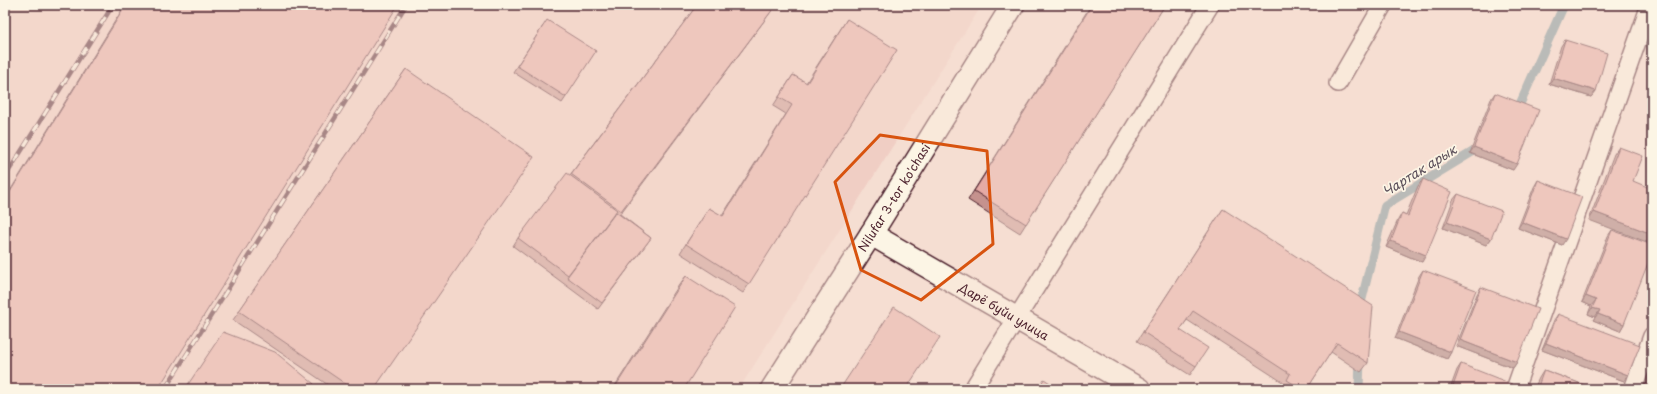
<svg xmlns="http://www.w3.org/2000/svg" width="1657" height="394" viewBox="0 0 1657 394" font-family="'Playpen Sans',sans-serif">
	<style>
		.built { fill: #f0cec4 }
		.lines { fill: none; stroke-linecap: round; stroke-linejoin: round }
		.stream { stroke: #729199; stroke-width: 9 }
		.lane-casing { stroke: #4a1f2b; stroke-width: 20 }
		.street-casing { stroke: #4a1f2b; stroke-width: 25 }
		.lane { stroke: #fcf5e5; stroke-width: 17 }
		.street { stroke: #fcf5e5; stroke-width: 22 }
		.rail-casing { stroke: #4a1f2b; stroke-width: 4.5 }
		.rail { stroke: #fcf5e5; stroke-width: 3; stroke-dasharray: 9; stroke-linecap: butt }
		.wall { fill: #c5928e; stroke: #4a1f2b }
		.shaded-wall { fill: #a07774; stroke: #4a1f2b }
		.building { fill: #e5aaa5; stroke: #4a1f2b }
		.marked { fill: none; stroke: #d8530f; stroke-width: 3; stroke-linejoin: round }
		.labels { text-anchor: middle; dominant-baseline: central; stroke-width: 3.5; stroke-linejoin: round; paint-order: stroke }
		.street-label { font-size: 12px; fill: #4a1f2b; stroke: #fcf5e5 }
		.water-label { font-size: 13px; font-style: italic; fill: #5a4e59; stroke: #fcf5e5 }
	</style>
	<rect width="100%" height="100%" fill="#f5ded2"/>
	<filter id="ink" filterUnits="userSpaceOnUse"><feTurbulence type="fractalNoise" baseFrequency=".025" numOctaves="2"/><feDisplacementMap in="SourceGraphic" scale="8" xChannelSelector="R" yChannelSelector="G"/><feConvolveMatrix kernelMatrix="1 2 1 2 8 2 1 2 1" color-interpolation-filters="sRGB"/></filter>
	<g filter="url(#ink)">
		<path class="built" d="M5,5H982L739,389H5Z"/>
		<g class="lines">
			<path class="stream" d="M1516,113L1564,5
				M1361,310V303L1385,205L1479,148
				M1359,389L1360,358"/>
			<defs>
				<path id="lane" d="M1338,83L1383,5
					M973,389L1210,5
					M1515,389L1650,5
					M1633,389L1652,336"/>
				<g id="street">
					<path id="s1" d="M871,234L1139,389"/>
					<path id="s2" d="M772,389L871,234L1013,5"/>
				</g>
			</defs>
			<use href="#lane" class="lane-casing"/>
			<use href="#street" class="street-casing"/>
			<use href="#lane" class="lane"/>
			<use href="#street" class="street"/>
			<defs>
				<path id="rail" d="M5,177L113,5
					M165,389L406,5"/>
			</defs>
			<use href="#rail" class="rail-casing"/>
			<use href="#rail" class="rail"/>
		</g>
		<path class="wall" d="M125,5H398L5,389V199Z
			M697,5H776L620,214L651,238L598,309L513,246L518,238L570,175Z
			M1091,5H1165L1020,233L968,200Z
			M847,19L749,284L743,293L680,253L709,208L722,216L786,114L773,106L793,75L806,83Z
			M543,26L566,97L562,103L513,72Z
			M1565,40L1596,91L1591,97L1549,84L1561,46Z
			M406,69L374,389H334L233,320Z
			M1495,93L1513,170L1470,153L1491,99Z
			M1619,147L1633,181L1589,220L1614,154Z
			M1423,179L1422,262L1386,247L1398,220L1402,213L1406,215L1418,186Z
			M1538,180L1562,245L1518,228L1534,187Z
			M1458,194L1491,239L1486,245L1443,228L1453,200Z
			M1223,209L1368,363L1361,372L1331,352L1307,389H1281L1284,383L1187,320L1180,330L1196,366L1190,375L1137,341Z
			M1612,230L1624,324L1620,331L1593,320L1595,317L1588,314L1591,306L1582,302L1608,236Z
			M1423,270L1451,352L1447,359L1395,338L1419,276Z
			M686,276L684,389H613L679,285Z
			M1481,287L1517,362L1513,368L1456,346L1477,294Z
			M1558,314L1628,375L1624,381L1542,350L1554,320Z
			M1461,364L1510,389H1450L1457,370Z
			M1652,366V389H1644Z
			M1544,370L1595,389H1534L1539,378Z"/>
		<path class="shaded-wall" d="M1553,78L1596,91L1591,97L1549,84Z
			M1652,110V115L1649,114Z
			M1474,147L1517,164L1513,170L1470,153Z
			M1594,212L1652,234V244L1589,220Z
			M1447,222L1491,239L1486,245L1443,228Z
			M1522,222L1566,239L1562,245L1518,228Z
			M1391,241L1426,255L1422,262L1386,247Z
			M1586,296L1596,300L1591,306L1582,302Z
			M1592,308L1600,310L1595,317L1588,314Z
			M1598,314L1624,324L1620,331L1593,320Z
			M1399,332L1451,352L1447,359L1395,338Z
			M1460,340L1517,362L1513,368L1456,346Z
			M1546,343L1628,375L1624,381L1542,350Z"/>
		<path class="building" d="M126,5H398L158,389H5V200Z
			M697,5H776L621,211L571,174Z
			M1092,5H1165L1026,224L974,191Z
			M847,19L897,50L749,284L686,244L709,208L723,216L792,105L779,97L793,75L807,83Z
			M547,20L596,51L566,97L517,66Z
			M1565,40L1607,53L1596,91L1553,78Z
			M406,69L534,157L374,389H353L239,311Z
			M1495,93L1539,110L1517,164L1474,147Z
			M1619,147L1643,156L1633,181L1652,189V234L1594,212Z
			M567,173L617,210L568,275L518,238Z
			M1423,179L1452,192L1426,255L1391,241L1402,213L1408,216Z
			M1538,180L1582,197L1566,239L1522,222Z
			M1458,194L1502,211L1491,239L1447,222Z
			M1223,209L1373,306L1368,363L1337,343L1307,389H1302L1287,380L1290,374L1193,311L1180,330L1208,348L1196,366L1143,332Z
			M616,212L651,238L602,303L567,277Z
			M1612,230L1652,245V253L1624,324L1598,314L1600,310L1592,308L1596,300L1586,296Z
			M1423,270L1476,290L1451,352L1399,332Z
			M686,276L735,307L684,389H614Z
			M1481,287L1538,309L1517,362L1460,340Z
			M894,307L940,337L906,389H840Z
			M1558,314L1640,345L1628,375L1546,343Z
			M223,332L275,352L314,384L310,389H185Z
			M1461,364L1512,384L1510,389H1452Z
			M1544,370L1595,389H1537Z
			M1652,373V389H1646Z
			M1044,379L1059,389H1038Z"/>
	</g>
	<path d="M0 0H1657V394H0ZM880,135L987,151L993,244L921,300L861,270L835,182Z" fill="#f5ded2" fill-opacity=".55" fill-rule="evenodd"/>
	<path class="marked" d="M880,135L987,151L993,244L921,300L861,270L835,182Z"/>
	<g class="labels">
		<g class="street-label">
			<text stroke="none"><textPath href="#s2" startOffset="227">Nilufar 3-tor ko'chasi</textPath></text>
			<text stroke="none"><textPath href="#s1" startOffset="154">Дарё буйи улица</textPath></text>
		</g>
		<g class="water-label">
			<text transform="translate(1419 170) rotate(-32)">Чартак арык</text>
		</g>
	</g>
	<rect width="1657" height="394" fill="none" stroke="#fcf5e5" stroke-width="20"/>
	<rect x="10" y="10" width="1637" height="374" fill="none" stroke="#4a1f2b" stroke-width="1.5" filter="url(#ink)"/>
</svg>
